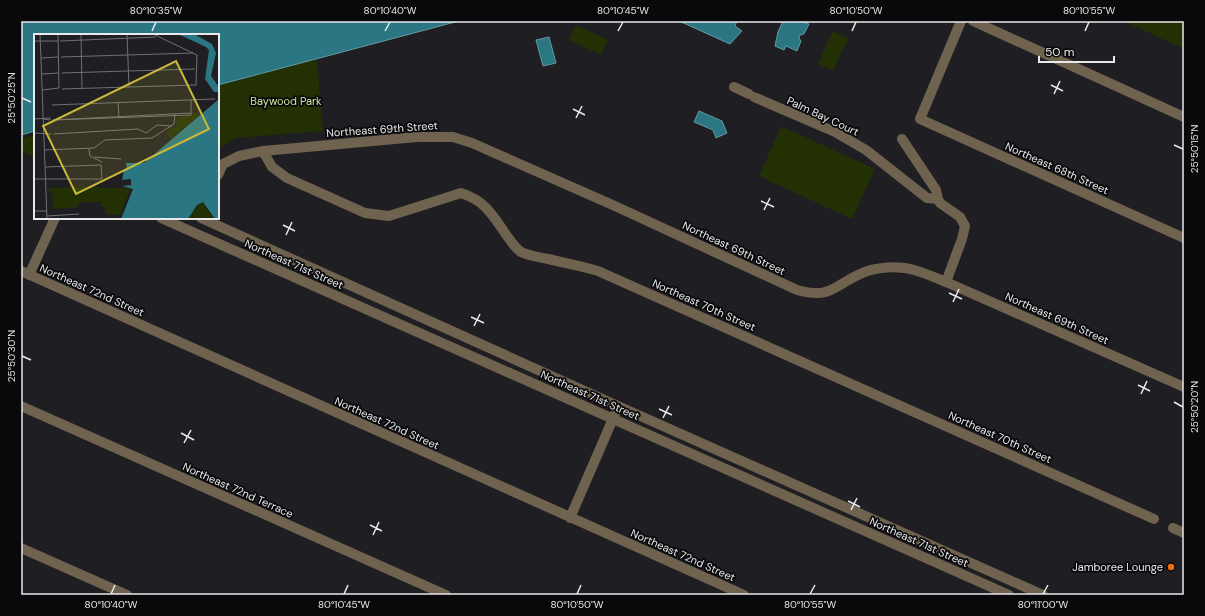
<svg xmlns="http://www.w3.org/2000/svg" width="1205" height="616" viewBox="0 0 1205 616" font-family="'DM Sans',sans-serif">
	<style>
		.green { fill: #233004 }
		.water { fill: #2a7783; stroke: #6399a2 }
		.lines { fill: none; stroke-linecap: round; stroke-linejoin: round }
		.street { stroke: #6f624e; stroke-width: 10 }
		.ticks { fill: none; stroke: #e9e9ec; stroke-width: 1.5 }
		.food-dot { fill: #e8710a; stroke: #09090b; stroke-width: 1.5 }
		.labels { text-anchor: middle; dominant-baseline: central; stroke-width: 3.5; stroke-linejoin: round; paint-order: stroke }
		.park-label { font-size: 11px; fill: #cbe799; stroke: #09090b }
		.street-label { font-size: 11px; fill: #e9e9ec; stroke: #09090b }
		.poi-label { font-size: 11px; fill: #e9e9ec; stroke: #09090b; text-anchor: end }
		.inset-road { fill: none; stroke: #706f73; stroke-width: 1 }
		.view { fill: #c9ba3a; fill-opacity: 0.15; stroke: #c9ba3a; stroke-width: 2 }
		.inset-edge { fill: none; stroke: #e9e9ec; stroke-width: 2 }
		.neatline { fill: none; stroke: #e9e9ec; stroke-width: 1.5 }
		.ticks-label { font-size: 10px; text-anchor: middle; fill: #e9e9ec }
	</style>
	<rect width="100%" height="100%" fill="#1f1e23"/>
	<path class="green" d="M1124,21H1184V49Z
		M576,25L608,40L601,55L569,40Z
		M833,31L848,39L833,71L818,64Z
		M317,58L323,131L236,138L218,149V86Z
		M781,126L875,169L852,219L759,176Z
		M35,135V158L21,151V139Z"/>
	<path class="water" d="M21,21H459L218,85V35H35V131L21,135Z
		M679,21H737L735,26L742,31L730,44Z
		M783,21H801L809,24L804,34L800,35L799,38L801,41L797,51L786,46L784,50L775,46L778,32Z
		M549,37L556,63L543,66L536,40Z
		M699,111L722,121L727,133L716,138L713,130L694,122Z"/>
	<g class="lines">
		<path class="street" d="M961,21L920,119L1184,238
			M973,21L1184,117
			M734,87L749,94
			M754,97L835,132L866,150L927,198L938,199
			M902,139L936,190L938,199L940,203L960,217L965,226L962,239L946,282
			M263,151L272,167L287,178L365,213L389,216L461,193C486,201 493,216 507,236C511,241 515,248 521,252C529,256 539,257 548,259C565,263 582,266 598,271L1154,519
			M218,175L223,164L239,156L263,151L417,137H453L472,143L615,206L797,290C831,299 832,287 860,274C875,267 898,265 914,270C925,273 936,278 946,282L1184,387
			M161,218L1009,595
			M201,218L618,406L1043,595
			M21,271L744,595
			M29,275L55,218
			M21,406L446,595
			M570,518L615,414
			M1173,528L1184,533
			M21,548L127,595"/>
	</g>
	<path class="ticks" d="M152,31L156,22M385,31L390,22M618,31L623,22M852,31L856,22M1085,31L1089,22M1051,85L1063,91M1054,94L1060,81M22,98L31,102M573,109L585,115M576,118L582,106M1174,145L1183,149M761,201L774,207M764,210L770,198M283,225L295,231M286,235L292,222M949,293L962,299M953,302L959,289M471,317L484,323M474,326L480,314M22,356L31,360M1138,385L1150,391M1141,394L1147,381M1174,402L1183,407M659,409L672,415M663,418L669,406M181,433L194,440M184,443L191,430M848,501L860,507M851,510L857,498M370,525L382,531M373,535L379,522M111,594L115,585M344,594L348,585M577,594L581,585M810,594L815,585M1043,594L1048,585"/>
	<circle class="food-dot" cx="1171" cy="567" r="4"/>
	<g class="labels">
		<g class="park-label">
			<text x="286" y="101">Baywood Park</text>
		</g>
		<g class="street-label">
			<text transform="translate(823 116) rotate(25)">Palm Bay Court</text>
			<text transform="translate(382 129) rotate(-4)">Northeast 69th Street</text>
			<text transform="translate(1057 168) rotate(24)">Northeast 68th Street</text>
			<text transform="translate(734 248) rotate(25)">Northeast 69th Street</text>
			<text transform="translate(294 264) rotate(24)">Northeast 71st Street</text>
			<text transform="translate(92 290) rotate(24)">Northeast 72nd Street</text>
			<text transform="translate(704 305) rotate(24)">Northeast 70th Street</text>
			<text transform="translate(1057 318) rotate(24)">Northeast 69th Street</text>
			<text transform="translate(590 395) rotate(24)">Northeast 71st Street</text>
			<text transform="translate(387 423) rotate(24)">Northeast 72nd Street</text>
			<text transform="translate(1000 437) rotate(24)">Northeast 70th Street</text>
			<text transform="translate(238 490) rotate(24)">Northeast 72nd Terrace</text>
			<text transform="translate(919 542) rotate(24)">Northeast 71st Street</text>
			<text transform="translate(683 555) rotate(24)">Northeast 72nd Street</text>
		</g>
		<g class="poi-label">
			<text x="1163" y="567">Jamboree Lounge</text>
		</g>
	</g>
	<g transform="translate(34 34)">
		<rect width="185" height="185" fill="#1f1e23"/>
		<path d="M158,79H167L137,105L132,98L142,92L144,83ZM15,154L49,153L97,154L86,181H72V173H67V168H47L42,174L20,175L17,164L20,160L15,159ZM169,168L180,185H154L163,171Z" fill="#233004"/>
		<path d="M144,0H160L178,10L182,19L177,42L185,53V58H180L171,45L175,16L172,13ZM185,65V185H181L169,168L163,171L154,185H87L99,155L88,152L97,151V145L88,146L90,136H93L92,129H110Z" fill="#2a7783"/>
		<path class="inset-road" d="M6,0L13,185M47,0L48,55M93,0L95,53M0,7H24M26,7L122,3M27,23L159,19M7,24L24,23M28,39L161,35M8,40L25,39M28,55L162,51L163,21L119,0M8,56L25,54L24,0M157,66V81L19,86L157,79M84,68L85,83M18,71L181,65M0,85L16,84V86L9,85M0,99L17,100M20,100L104,95L112,99L123,91L138,92M55,115L56,122L68,128M10,116L60,114L71,106L118,104L140,90L141,80M61,123L87,125M0,145H68L67,131L11,133M0,177H13M13,182L45,180"/>
		<path class="view" d="M142,27L175,95L42,160L9,92Z"/>
		<rect width="185" height="185" class="inset-edge"/>
	</g>
	<rect width="1205" height="616" fill="none" stroke="#09090b" stroke-width="44"/>
	<path d="M1039 56v6h75v-6" fill="none" stroke="#e9e9ec" stroke-width="2"/>
	<text x="1045" y="56" font-size="12" fill="#e9e9ec" stroke="#09090b" stroke-width="3" paint-order="stroke">50 m</text>
	<rect x="22" y="22" width="1161" height="572" class="neatline"/>
	<g class="ticks-label">
		<text x="156" y="14">80°10'35"W</text>
		<text x="390" y="14">80°10'40"W</text>
		<text x="623" y="14">80°10'45"W</text>
		<text x="856" y="14">80°10'50"W</text>
		<text x="1089" y="14">80°10'55"W</text>
		<text transform="translate(11 98) rotate(-90)" y="4">25°50'25"N</text>
		<text transform="translate(1194 149) rotate(-90)" y="4">25°50'15"N</text>
		<text transform="translate(11 356) rotate(-90)" y="4">25°50'30"N</text>
		<text transform="translate(1194 407) rotate(-90)" y="4">25°50'20"N</text>
		<text x="111" y="608">80°10'40"W</text>
		<text x="344" y="608">80°10'45"W</text>
		<text x="577" y="608">80°10'50"W</text>
		<text x="810" y="608">80°10'55"W</text>
		<text x="1043" y="608">80°11'00"W</text>
	</g>
</svg>
